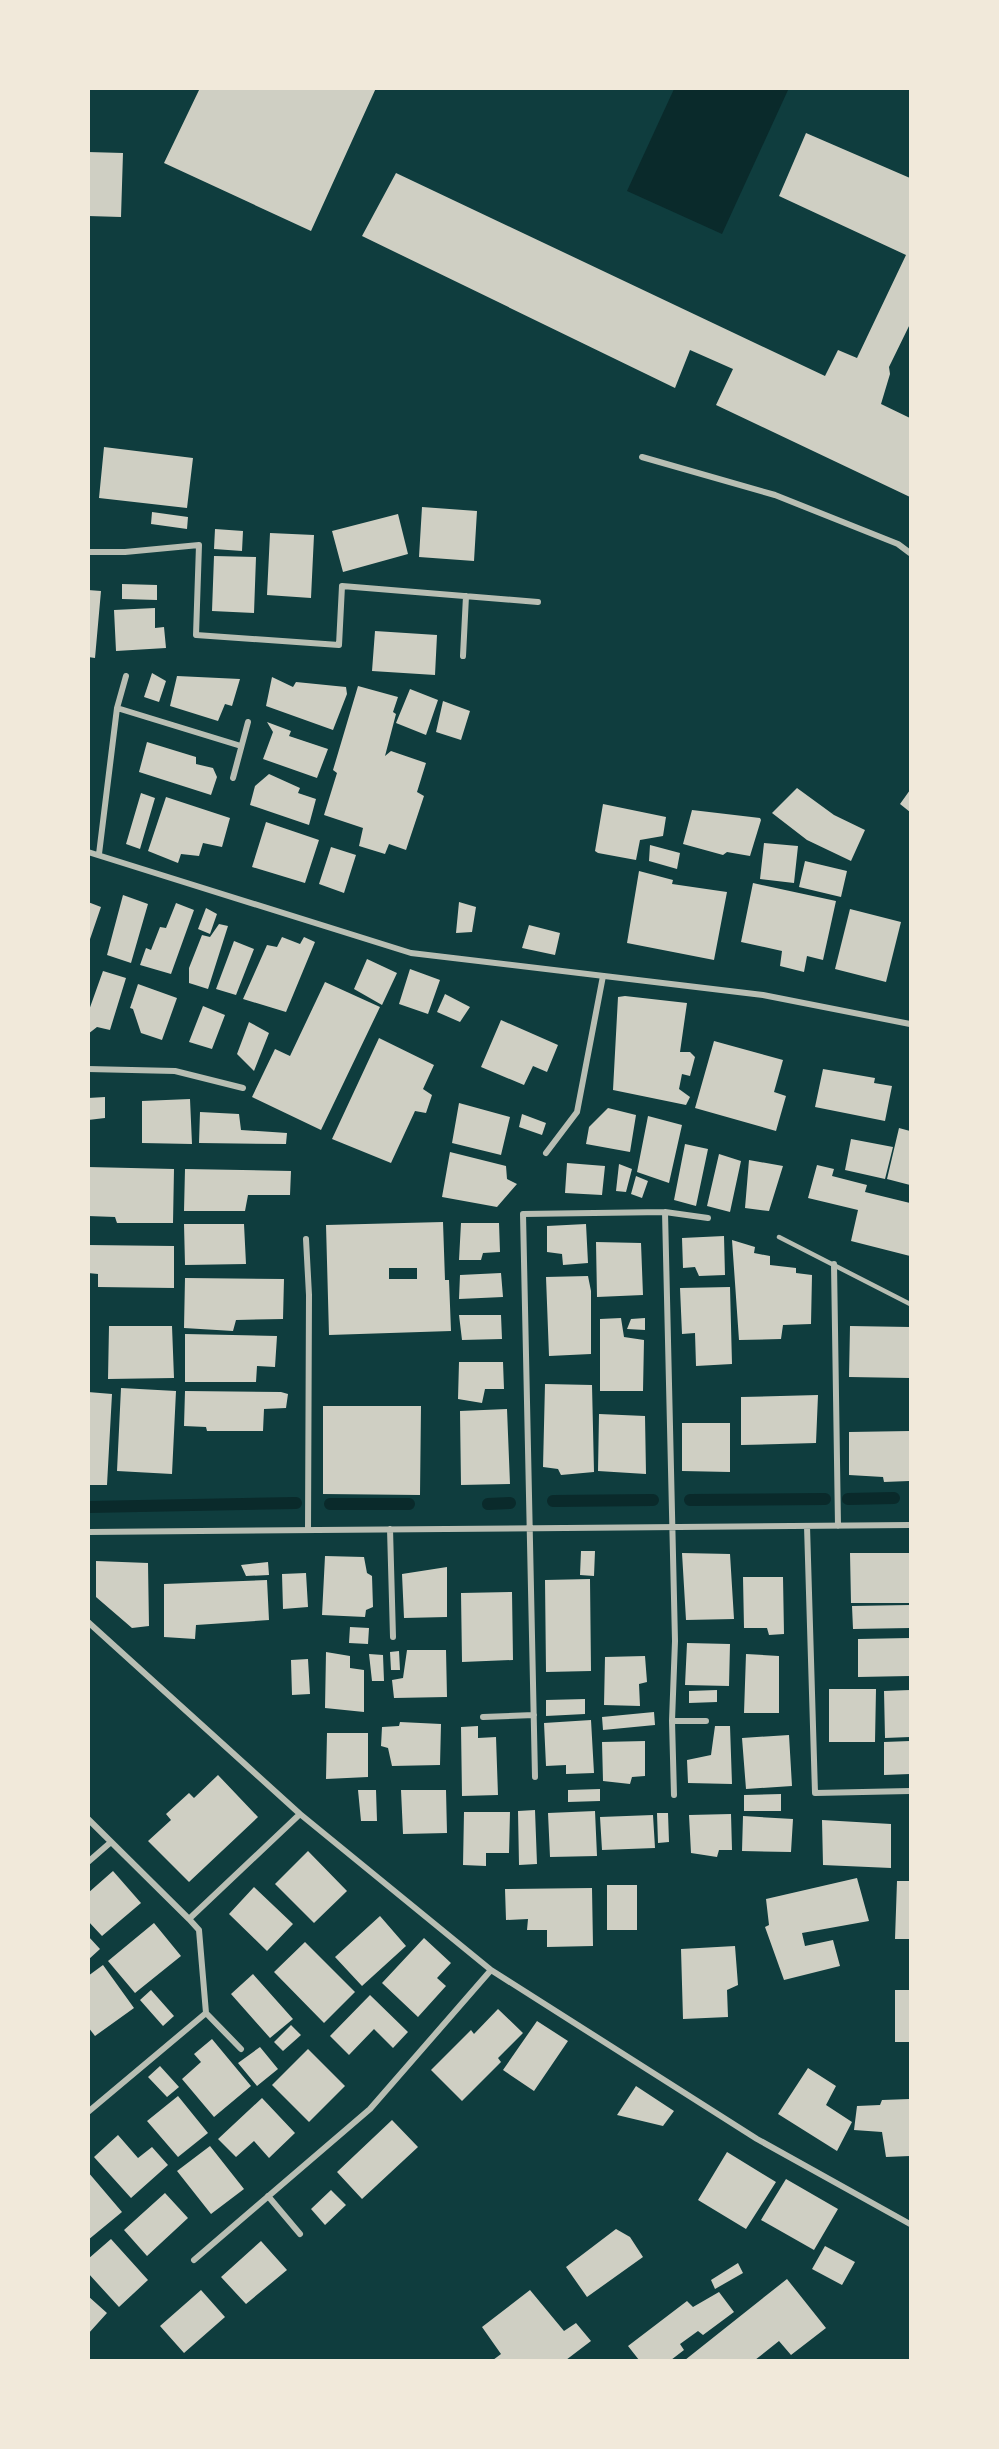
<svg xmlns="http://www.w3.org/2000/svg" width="999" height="2449" viewBox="0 0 999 2449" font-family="Quicksand,sans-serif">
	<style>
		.water { fill: #0a2a2b }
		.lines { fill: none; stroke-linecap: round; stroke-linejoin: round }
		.stream { stroke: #0a2a2b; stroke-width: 12 }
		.building { fill: #cfcfc3; fill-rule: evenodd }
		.service { stroke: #b8beb3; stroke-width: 4.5 }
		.minor { stroke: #b8beb3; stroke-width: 6 }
	</style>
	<rect width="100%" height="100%" fill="#0f3d3e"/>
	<path class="water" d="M674,89L788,90L722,234L627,191Z"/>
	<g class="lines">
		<path class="stream" d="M848,1499L894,1498
			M690,1500L825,1499
			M553,1501L653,1500
			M330,1504H409
			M488,1504L510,1503
			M88,1507L296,1503"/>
	</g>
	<path class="building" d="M200,88H376L311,231L164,163Z
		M806,133L910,178V324L889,367L890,374L881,404L910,418V497L716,405L733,369L690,350L675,388L362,236L396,173L825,376L838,350L857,358L906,255L779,196Z
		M88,152L123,153L121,217L88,216Z
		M104,447L193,458L187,508L99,498Z
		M422,507L477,511L474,561L419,557Z
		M152,512L188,517L187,529L151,524Z
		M398,514L408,554L343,572L332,531Z
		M215,529L243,531L242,551L214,549Z
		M270,533L314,535L311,598L267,595Z
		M214,556L256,557L254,613L212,611Z
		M122,584L157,585V600L122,599Z
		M88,590L101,591L95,658L88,657Z
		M155,608V628L164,627L166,648L116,651L114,610Z
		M375,631L437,635L435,675L372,671Z
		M152,673L166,681L159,702L144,697Z
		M177,676L240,679L232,706L225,704L218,721L170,706Z
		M272,677L293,687L296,682L346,687L347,694L333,730L266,706Z
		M358,686L398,697L393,712L396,714L385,756L391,751L426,763L417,792L424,796L406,850L389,844L385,854L359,846L363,828L324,815L337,773L333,770Z
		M410,689L438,700L426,735L396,723Z
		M443,701L470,711L461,740L436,732Z
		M267,722L291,731L289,736L328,749L317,778L263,759L273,732Z
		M147,742L196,757V764L213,768L217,777L211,795L139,772Z
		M269,774L300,788L298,793L316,799L309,825L250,805L255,786Z
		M797,788L834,815L865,830L851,861L807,840L772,813Z
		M910,790V812L900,804Z
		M141,793L155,798L140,849L126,844Z
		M166,797L230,818L222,847L203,843L199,856L181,854L178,863L148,851Z
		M603,804L666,817L663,836L640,840L636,860L598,853L595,851Z
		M692,810L760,818L761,820L750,856L727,852L723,855L683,844Z
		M266,822L319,840L305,883L252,867Z
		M764,843L798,846L794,883L760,879Z
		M650,845L680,853L677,869L649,861Z
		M331,847L356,855L344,893L319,884Z
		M805,861L847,871L841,897L799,887Z
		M639,871L673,880L672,884L727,892L714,960L627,943Z
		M753,883L836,901L823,960L807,956L804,972L780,966L782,951L741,942Z
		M123,895L148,904L131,963L107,955Z
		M88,902L101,907L89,942H88Z
		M459,902L476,907L472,932L456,933Z
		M176,903L194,910L171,974L140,965L146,948L151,950L160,927L166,928Z
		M206,908L217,914L210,934L198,929Z
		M850,909L901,922L886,982L835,969Z
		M219,924L228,926L208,989L189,983V968L202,935L210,937Z
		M529,925L560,933L555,955L522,948Z
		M282,937L300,944L304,937L315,942L286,1012L243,999L267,945L277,947Z
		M234,941L254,949L236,995L216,989Z
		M367,959L397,973L382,1005L354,989Z
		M410,969L440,980L428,1014L399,1004Z
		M103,971L126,978L110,1030L97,1027L88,1034V1013Z
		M325,982L380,1007L321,1130L252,1097L275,1049L290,1056Z
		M138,984L177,998L162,1040L141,1033L133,1009L130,1008Z
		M445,994L470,1007L460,1022L437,1012Z
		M625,996L687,1003L680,1052H690L695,1057L690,1076L682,1074L679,1089L690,1097L686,1105L613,1090L618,997Z
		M203,1006L225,1015L212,1049L189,1042Z
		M501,1020L558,1045L547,1072L533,1066L524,1085L481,1067Z
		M249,1022L269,1033L254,1071L237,1054Z
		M379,1038L434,1065L423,1089L432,1095L426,1113L415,1111L391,1163L332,1139Z
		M714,1041L783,1060L774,1092L786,1096L776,1131L695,1108Z
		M823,1069L875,1078L874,1083L892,1086L885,1121L815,1107Z
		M105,1097V1118L88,1120V1098Z
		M190,1099L192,1144L142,1143V1101Z
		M459,1103L510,1117L501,1155L452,1143Z
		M608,1108L636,1115L630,1152L586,1144L589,1127Z
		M200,1112L239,1114L241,1130L287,1133L286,1144L199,1143Z
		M522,1114L546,1123L542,1135L519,1127Z
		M648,1116L682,1125L669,1183L637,1172Z
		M899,1128L910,1131V1185L887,1179Z
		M851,1139L893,1147L885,1179L845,1170Z
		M685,1144L708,1149L696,1206L674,1200Z
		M450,1152L506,1166L507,1179L517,1184L497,1207L442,1197Z
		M719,1154L741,1161L730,1212L707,1206Z
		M749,1160L783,1166L769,1211L745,1208Z
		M567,1163L605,1166L602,1195L565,1193Z
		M619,1164L632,1169L626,1192L616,1191Z
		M817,1165L834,1169L832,1176L867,1185L865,1192L910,1203V1256L851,1241L858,1210L808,1198Z
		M88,1167L174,1169L173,1223H117L115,1217L88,1216Z
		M185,1169L291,1171L290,1195H248L245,1211H184Z
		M636,1176L648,1181L642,1198L631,1194Z
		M443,1222L445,1280H449L451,1331L329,1335L326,1225ZM389,1268H417V1279H389Z
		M461,1223H499L500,1252L483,1253L481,1260H459Z
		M184,1224H244L246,1264L185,1265Z
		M586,1224L588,1263L563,1265L562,1254L547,1252V1226Z
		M724,1236L725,1275L699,1276L695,1267L683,1268L682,1238Z
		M732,1240L755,1247L754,1253L770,1256V1265L796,1268V1273L812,1275L811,1324L783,1325L781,1339L739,1340Z
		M596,1242L641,1243L643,1295L597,1297Z
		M88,1245L174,1246V1288L98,1287V1274L88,1273Z
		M501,1273L503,1297L459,1299L460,1275Z
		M588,1276L591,1291V1354L549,1356L546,1277Z
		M185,1278L284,1279L283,1319L236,1320L233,1331L184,1328Z
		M730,1287L732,1364L696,1366L695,1333L682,1334L680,1288Z
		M459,1315H501L502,1339L462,1340Z
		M621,1318L624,1337L644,1340L643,1391H600V1319Z
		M645,1318V1330L627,1329L631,1319Z
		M109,1326H172L174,1378L108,1379Z
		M850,1326L910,1327V1378L849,1377Z
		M185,1334L277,1336L275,1367L257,1366L256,1382H185Z
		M459,1362H503L504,1389H485L482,1403L458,1399Z
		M545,1384L592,1385L594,1472L561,1475L558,1469L543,1467Z
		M121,1388L176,1391L172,1474L117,1471Z
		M185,1391L281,1392L288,1394L286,1408L264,1409L263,1431H207L206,1427L184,1426Z
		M88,1392L112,1394L107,1485H88Z
		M818,1395L816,1443L741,1445V1397Z
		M323,1406H421L420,1495L323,1494Z
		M507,1409L510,1484L461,1485L460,1411Z
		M599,1414L645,1416L646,1474L598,1471Z
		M682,1423H730V1472L682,1471Z
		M910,1431L909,1481L884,1482L883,1477L849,1475V1432Z
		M581,1551H595L594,1576L580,1575Z
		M682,1553L730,1554L734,1619L686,1620Z
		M850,1553H910V1603H851Z
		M325,1556L364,1557L367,1573L372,1576L373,1607L366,1610L365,1617L322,1615Z
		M96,1561L148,1563L149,1626L132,1628L96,1597Z
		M268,1562L269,1575L246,1576L241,1565Z
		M447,1567V1617L404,1618L402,1574Z
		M306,1573L308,1607L283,1609L282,1574Z
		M743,1577H783L784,1634L769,1635L767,1628H744Z
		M590,1579L591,1671L546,1672L545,1580Z
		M267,1580L269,1620L196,1625L195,1639L164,1637V1584Z
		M512,1592L513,1660L462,1662L461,1593Z
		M910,1605V1628L853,1629L852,1606Z
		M350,1627L369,1628L368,1644L349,1643Z
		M910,1638V1676L858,1677V1639Z
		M687,1643L730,1644L729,1686L685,1685Z
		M407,1650H446L447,1697L394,1698L392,1680L403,1678Z
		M399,1651L400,1670H391L390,1652Z
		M326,1652L350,1656V1668L364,1670V1712L325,1708Z
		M369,1654L383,1655L384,1681H372Z
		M746,1654L779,1656V1713H744Z
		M645,1656L647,1682L639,1684L640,1706L604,1705L605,1657Z
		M308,1659L310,1694L292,1695L291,1660Z
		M829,1689H876L875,1742H829Z
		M717,1690V1702L689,1703V1691Z
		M910,1690V1737L885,1738L884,1691Z
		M585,1699V1714L546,1716V1700Z
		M654,1712L655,1725L603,1730L602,1717Z
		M591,1720L594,1773L566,1774V1765L546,1766L544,1723Z
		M400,1722L441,1724L440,1765L392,1766L388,1748L381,1746L382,1727L399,1726Z
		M478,1726V1738L496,1737L498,1795L462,1796L461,1727Z
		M715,1726H730L732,1784L688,1783L687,1760L711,1755Z
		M327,1733H368V1777L326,1779Z
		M789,1735L792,1786L746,1789L742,1738Z
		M645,1741V1776L632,1777L630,1784L603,1781L602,1742Z
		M910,1741V1774L884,1775V1742Z
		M218,1775L258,1817L189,1882L148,1841L171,1820L166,1814L189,1793L194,1798Z
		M600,1789V1801L568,1802V1790Z
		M358,1790H376L377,1821H361Z
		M401,1790H446L447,1833L403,1834Z
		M781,1794V1811H744V1795Z
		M535,1810L537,1864L519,1865L518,1811Z
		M595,1811L597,1856L550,1857L548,1813Z
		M464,1812H510L509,1853H486V1866L463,1865Z
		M657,1813H668L669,1842L658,1843Z
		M731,1814L732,1850H719L717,1857L691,1853L689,1815Z
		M653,1815L655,1848L602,1850L600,1817Z
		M743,1816L793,1819L791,1852L742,1851Z
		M822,1820L891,1824V1868L823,1865Z
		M308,1851L347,1891L314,1923L275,1884Z
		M113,1871L141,1903L102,1936L88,1921V1893Z
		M857,1878L869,1921L802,1933L805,1946L833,1940L840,1966L784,1980L765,1927L769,1925L766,1899Z
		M897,1881H910V1939H895Z
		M607,1885H637V1930H607Z
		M254,1887L293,1924L267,1951L229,1914Z
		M592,1888L593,1946L547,1947V1930H527L528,1919L506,1920L505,1889Z
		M380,1916L406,1946L362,1986L335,1957Z
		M154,1923L181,1956L135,1993L108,1961Z
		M88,1936L100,1949L88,1960Z
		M424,1938L451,1963L437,1978L446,1986L418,2017L382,1983Z
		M305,1942L355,1992L324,2023L274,1972Z
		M735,1946L738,1985L727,1990L728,2017L683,2019L681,1949Z
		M103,1965L134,2008L95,2036L88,2027V1976Z
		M253,1974L293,2019L270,2038L231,1994Z
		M151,1990L174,2016L163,2026L140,2000Z
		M895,1990H910V2042H895Z
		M370,1995L408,2032L393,2048L374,2029L349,2055L330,2036Z
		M498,2009L523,2033L498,2058L501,2062L462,2101L431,2070L471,2030L474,2034Z
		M537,2021L568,2041L534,2091L503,2070Z
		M291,2025L301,2035L283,2051L274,2042Z
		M212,2039L251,2086L214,2117L182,2079L201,2062L194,2054Z
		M260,2047L278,2069L257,2086L238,2063Z
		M308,2049L345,2086L309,2122L272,2085Z
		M160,2066L179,2087L167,2097L148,2077Z
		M808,2068L836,2086L826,2105L852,2122L837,2151L778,2114Z
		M636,2086L674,2111L663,2126L617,2115Z
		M178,2096L208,2133L178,2157L147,2121Z
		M262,2098L295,2133L269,2158L254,2141L236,2157L218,2139Z
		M910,2099V2156L886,2157L882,2132L854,2130L857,2106L880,2105L882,2100Z
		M392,2120L418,2147L362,2199L337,2172Z
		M118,2135L138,2158L152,2147L168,2165L131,2198L94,2157Z
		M210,2146L244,2189L211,2214L177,2171Z
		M727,2152L776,2182L746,2229L698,2200Z
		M88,2172L122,2212L88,2240Z
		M786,2179L838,2209L814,2250L761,2220Z
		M331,2190L346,2205L325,2225L311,2209Z
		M165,2193L188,2218L147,2256L124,2230Z
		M616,2229L630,2237L643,2257L587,2297L566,2267Z
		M111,2239L148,2280L119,2307L88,2273V2259Z
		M261,2241L287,2270L246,2304L221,2277Z
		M825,2246L855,2262L842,2285L812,2269Z
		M738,2263L743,2273L715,2289L711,2280Z
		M787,2279L826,2328L791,2355L779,2341L755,2360H685Z
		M201,2290L225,2317L184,2353L160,2326Z
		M530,2290L564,2331L576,2323L591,2341L566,2360H493L501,2354L482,2327Z
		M719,2292L734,2312L703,2335L698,2331L680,2344L684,2350L671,2360H639L628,2346L687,2301L693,2307Z
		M88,2296L107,2313L88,2334Z"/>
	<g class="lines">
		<path class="service" d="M779,1237L910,1304"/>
		<path class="minor" d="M642,457L775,495L898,544L910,553
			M88,552H125L199,545L196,635L339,645L342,586L538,602
			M463,656L466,596
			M117,708L241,746
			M233,778L248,722
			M88,852L411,953L763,995L910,1024
			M99,854L117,708L126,676
			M88,1069L175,1071L243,1088
			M546,1153L577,1112L603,976
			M665,1212L675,1641L672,1721L674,1795
			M306,1239L309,1295L308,1530
			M834,1264L838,1526
			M807,1526L815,1793L910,1791
			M390,1529L393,1637
			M88,1532L910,1525
			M88,1622L300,1814L491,1970L757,2139L910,2224
			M483,1717L534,1715
			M672,1721H706
			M535,1777L523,1214L665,1212L708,1218
			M88,1819L189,1919
			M88,1862L111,1842
			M206,2013L241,2049
			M88,2112L206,2013L199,1930L189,1919L300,1814
			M268,2196L300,2234
			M194,2260L370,2109L491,1970"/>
	</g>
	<rect width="999" height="2449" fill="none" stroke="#f1e9da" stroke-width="180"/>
</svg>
